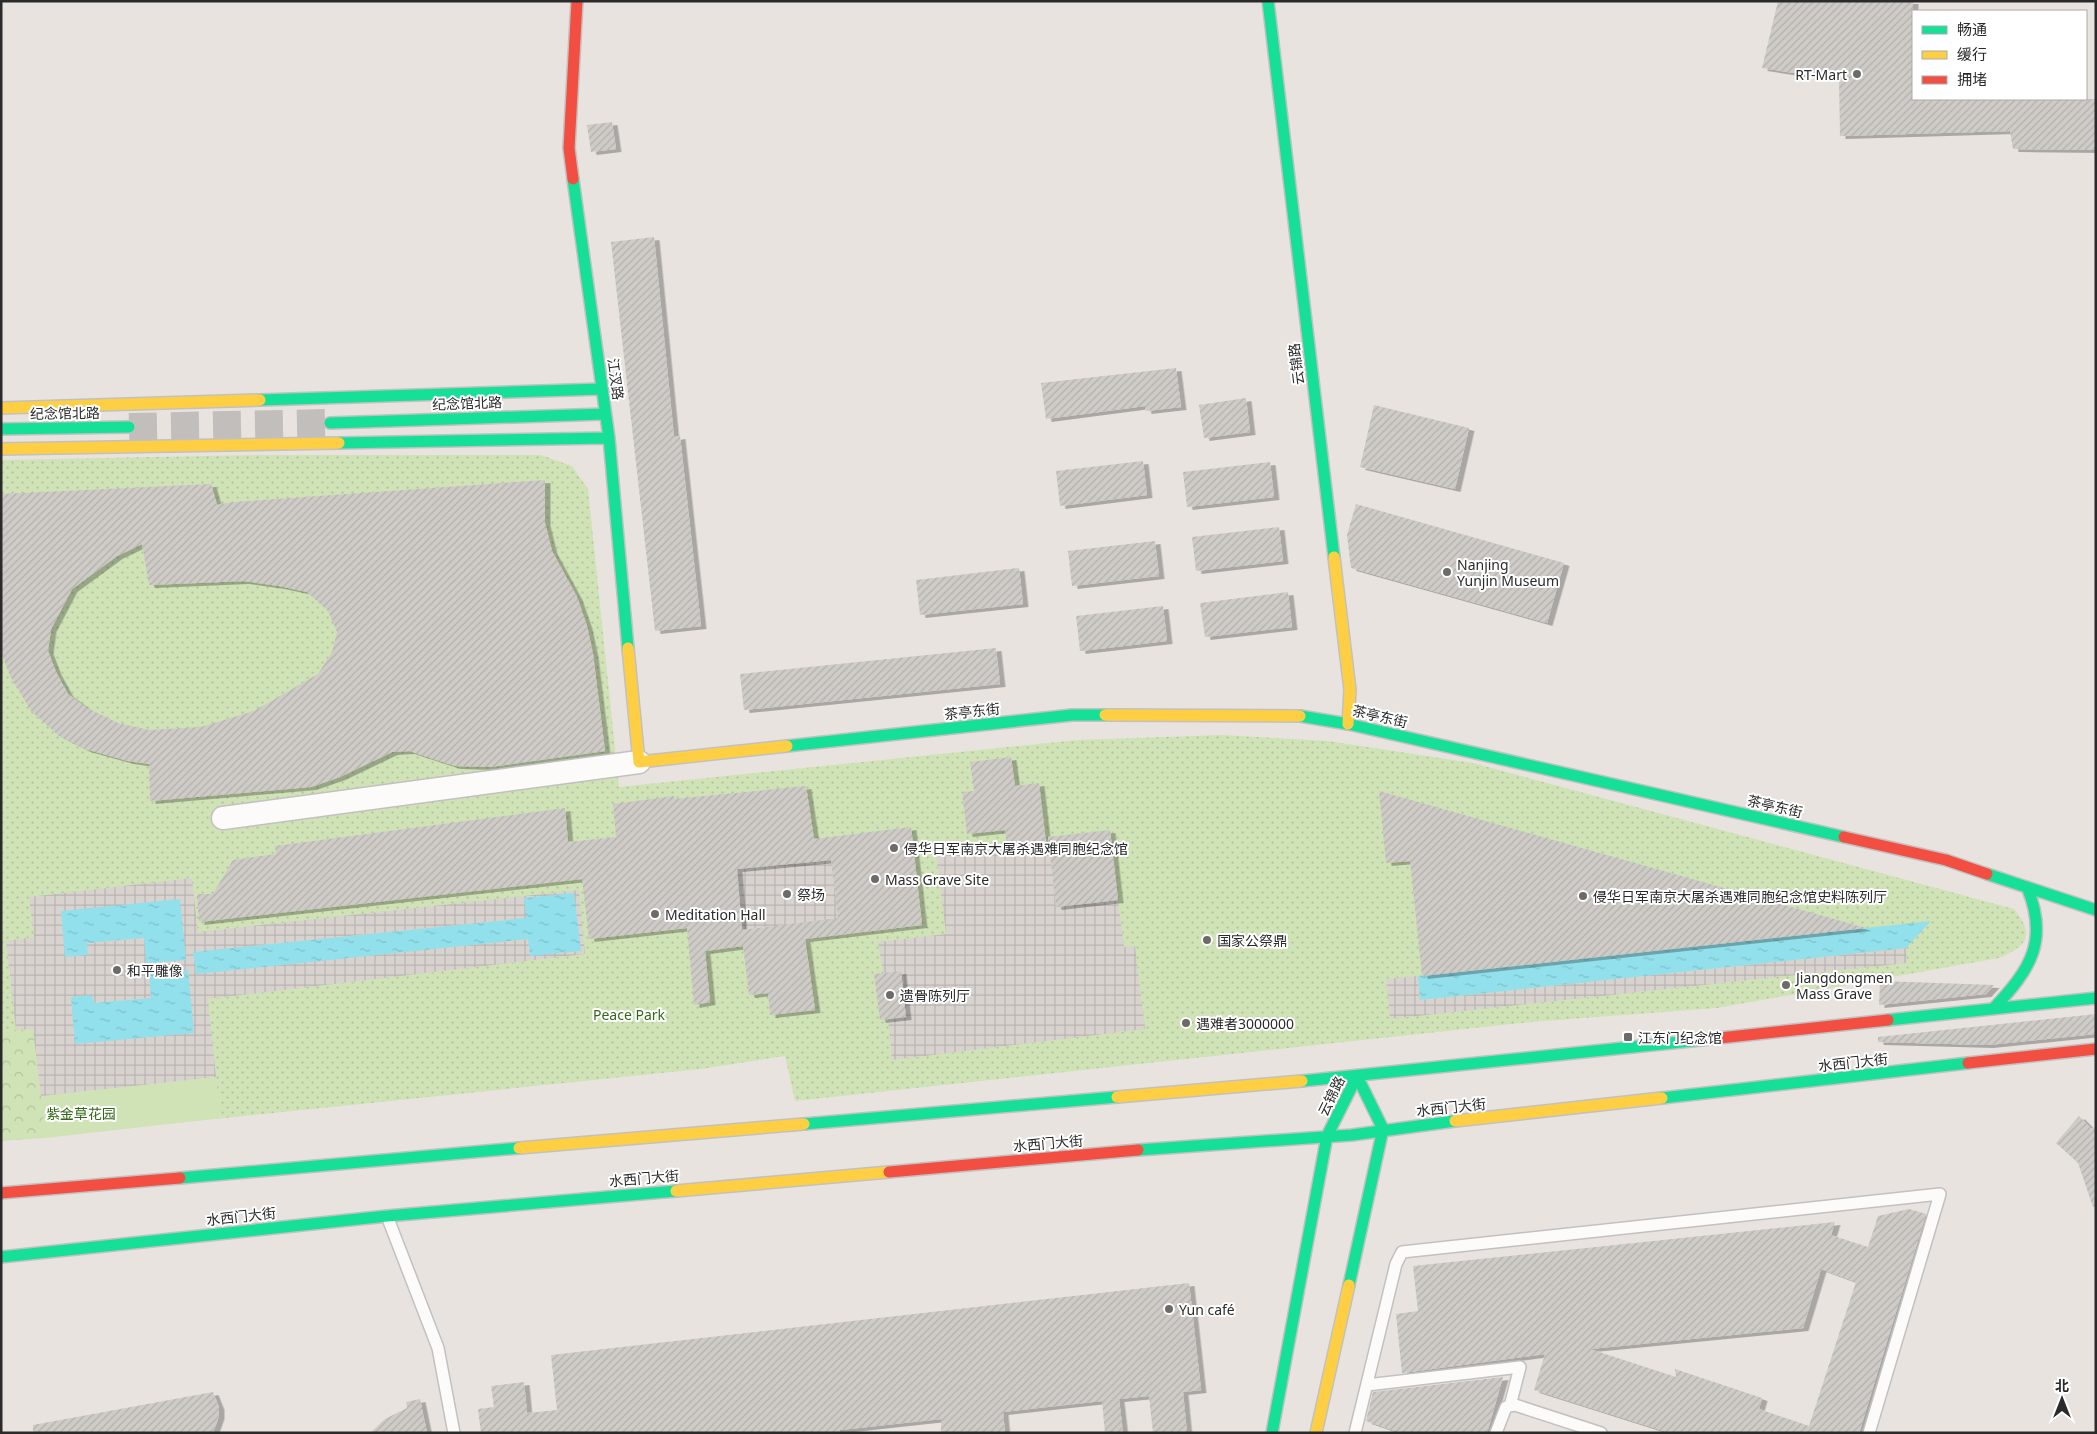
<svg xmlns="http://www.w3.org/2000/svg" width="2097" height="1434" viewBox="0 0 2097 1434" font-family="'Noto Sans','Noto Sans SC',sans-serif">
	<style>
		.grass { fill: url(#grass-dots) }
		.forest { fill: url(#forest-crowns) }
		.garden { fill: #d0e3b7 }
		.plaza { fill: url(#plaza-grid); fill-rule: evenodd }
		.water { fill: url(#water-ripples) }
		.building { fill: url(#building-hatch); fill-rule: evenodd; filter: url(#shadow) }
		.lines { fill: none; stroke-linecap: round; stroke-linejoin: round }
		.secondary-tunnel { stroke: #c2bebb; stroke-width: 28; stroke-dasharray: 28 14; stroke-linecap: butt }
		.lane-casing { stroke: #c2c1c1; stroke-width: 14 }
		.street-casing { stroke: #c2c1c1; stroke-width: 25 }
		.fast-casing { stroke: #c2c1c1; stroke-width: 14 }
		.slow-casing { stroke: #c2c1c1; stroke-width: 14 }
		.jam-casing { stroke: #c2c1c1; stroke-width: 14 }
		.lane { stroke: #fcfbfa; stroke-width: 11 }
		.street { stroke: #fcfbfa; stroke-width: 22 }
		.fast { stroke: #16e098; stroke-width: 11 }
		.slow { stroke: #ffcf43; stroke-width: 11 }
		.jam { stroke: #f24e42; stroke-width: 11 }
		.poi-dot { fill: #6c6b69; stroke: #fff; stroke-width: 2 }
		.labels { text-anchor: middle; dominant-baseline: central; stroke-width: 4; stroke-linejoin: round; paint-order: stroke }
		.poi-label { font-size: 14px; fill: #2a2a2a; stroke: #fff; text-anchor: start }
		.street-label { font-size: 14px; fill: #2a2a2a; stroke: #fff }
		.park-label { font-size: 14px; fill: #346719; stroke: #fff }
	</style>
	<defs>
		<pattern id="grass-dots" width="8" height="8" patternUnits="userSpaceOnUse" patternTransform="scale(1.25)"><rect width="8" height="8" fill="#d0e3b7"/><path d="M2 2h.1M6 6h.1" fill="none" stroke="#b3c39e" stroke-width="1.8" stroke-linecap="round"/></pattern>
		<pattern id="forest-crowns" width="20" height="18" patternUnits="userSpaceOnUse" patternTransform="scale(1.25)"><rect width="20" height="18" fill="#d0e3b7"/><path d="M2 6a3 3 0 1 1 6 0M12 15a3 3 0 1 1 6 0" fill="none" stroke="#b3c39e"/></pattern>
		<pattern id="plaza-grid" width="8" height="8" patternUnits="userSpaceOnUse" patternTransform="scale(1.25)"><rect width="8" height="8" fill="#d8d3cf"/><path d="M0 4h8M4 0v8" fill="none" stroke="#bab5b2"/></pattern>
		<pattern id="water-ripples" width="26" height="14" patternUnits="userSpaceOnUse" patternTransform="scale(1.25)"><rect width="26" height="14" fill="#92e0eb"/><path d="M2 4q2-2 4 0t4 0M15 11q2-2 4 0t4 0" fill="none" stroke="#7ec0ca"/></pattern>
		<pattern id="building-hatch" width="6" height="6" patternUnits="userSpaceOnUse" patternTransform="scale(1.25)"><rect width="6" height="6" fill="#cfccc8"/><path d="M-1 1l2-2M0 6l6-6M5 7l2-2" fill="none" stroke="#b2afac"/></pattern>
		<filter id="shadow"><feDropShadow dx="5.5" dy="3" stdDeviation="0" flood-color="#0004"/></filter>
	</defs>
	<rect width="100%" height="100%" fill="#e8e3df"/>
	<path class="grass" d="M256,455H541L572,466L588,489L619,787L1077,740L1222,735L1328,741L1473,763L2014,909C2035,935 2028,946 1999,958L1717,1008L1531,1022L795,1101L785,1056L701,1069L1,1141V460Z"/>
	<path class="forest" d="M33,1029L46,1138L1,1141V1031Z"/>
	<path class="garden" d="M216,1077L221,1118L46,1138L41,1096Z"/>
	<path class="plaza" d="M1049,843L1056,907L1118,900L1124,947L1135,946L1145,1029L892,1060L888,1019L906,1016L901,971L883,973L878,942L946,934L936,854Z
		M832,860L838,919L742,930L737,869Z
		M192,878L198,932L579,890L585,954L208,999L216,1077L41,1096L33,1029L16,1030L6,941L34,937L29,897ZM180,900L144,938L87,943ZM526,918L530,956L528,939L196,973L194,952ZM71,997L93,1003L151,998L76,1044Z
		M1906,948L1907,963L1390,1019L1386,979L1418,976L1420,1000Z"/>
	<path class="water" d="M574,893L581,951L530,956L528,939L196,974L193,952L526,918L524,898Z
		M180,899L186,960L146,963L144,938L87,943L88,955L65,957L61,911Z
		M1931,921L1906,948L1420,1000L1418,976Z
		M188,970L194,1033L75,1044L71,997L92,995L94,1003L151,998L149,974Z"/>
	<path class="building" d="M1778,1H1913V99H2096V150L2013,149L2010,131L1840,136L1839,80L1762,68Z
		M612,122L616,149L591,152L587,125Z
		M654,237L674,437L680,436L701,626L655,631L611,242Z
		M1176,368L1181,407L1146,411L1145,406L1046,419L1041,383Z
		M1246,398L1250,432L1204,438L1199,405Z
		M1374,405L1469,428L1455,489L1360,467Z
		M1143,461L1147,495L1060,506L1056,471Z
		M1270,462L1274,497L1187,507L1183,472Z
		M545,480V523L552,551L577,597L587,626L593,654L605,751L490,767L455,766L409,751L392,752L340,777L311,787L150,801L149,764L128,761L85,749L59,736L31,711L10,676L1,652V494L211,484L217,505L233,502ZM142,544L149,585L244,581L279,586L307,592L328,611L337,632L332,652L318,674L254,711L201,727L149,730L118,723L87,708L68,694L56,672L48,651L51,629L72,589L117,556Z
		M1356,504L1564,563L1547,623L1351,568L1347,535Z
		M1279,527L1283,561L1196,571L1192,537Z
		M1155,541L1159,576L1072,586L1068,551Z
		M1019,568L1023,604L920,615L916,580Z
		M1288,592L1292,627L1205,637L1200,603Z
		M1163,606L1167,641L1080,651L1076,616Z
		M996,648L1000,684L744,710L740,674Z
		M1011,757L1015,786L1039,783L1046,843L1007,847L1005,830L967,834L962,792L974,791L970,762Z
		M806,786L814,839L911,827L922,925L805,939L815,1010L770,1015L768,993L749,995L743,946L705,951L710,1002L694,1005L687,928L589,939L582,879L199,922L197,894H213L233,860L276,854L275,846L565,808L568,842L616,837L613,804L674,796V799ZM831,860L838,918L742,930L737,869Z
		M1379,791L1866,928L1422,976L1410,861L1386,863Z
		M1110,830L1118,900L1056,907L1048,837Z
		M901,971L906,1017L880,1020L874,974Z
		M1880,981L1994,985L1986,994L1879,1005Z
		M2096,1014V1034L1988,1045L1878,1042V1037Z
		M2079,1116L2091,1128H2096V1206L2093,1207L2078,1163L2056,1143Z
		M1909,1209L1926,1214L1859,1433H1670L1534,1390L1545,1354L1402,1373L1396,1314L1418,1311L1413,1266L1835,1222L1831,1235L1868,1247L1878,1216ZM1821,1269L1856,1282L1809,1426L1759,1409L1762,1398L1675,1369L1676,1377L1590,1349L1803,1328Z
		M1189,1283L1201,1390L1183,1392L1187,1433H1153L1149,1396L1119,1399L1123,1433H1105L1102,1401L1003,1412L1005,1433H941V1419L840,1430V1433H481L478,1409L494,1407L491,1386L524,1382L527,1413L557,1410L551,1355Z
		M1503,1377L1487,1433H1401L1366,1421L1373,1392Z
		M213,1392L219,1407V1416L213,1433H33V1425Z
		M420,1399L427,1433H370L385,1419L407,1408L406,1402Z"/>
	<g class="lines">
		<path class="secondary-tunnel" d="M129,427L330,423"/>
		<defs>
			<path id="lane" d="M387,1216L438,1348L454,1433
				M1367,1385L1520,1367L1510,1406
				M1355,1433L1396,1264L1402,1252L1940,1194L1869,1433
				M1496,1433L1506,1407L1515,1405L1601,1433"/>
			<path id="street" d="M223,818L639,762"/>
			<path id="fast" d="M1268,1L1334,557
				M573,179L609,438L628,648
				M260,400L602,389
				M330,423L605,414
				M1,429L129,427
				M339,443L609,438
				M1300,716L1348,724L1844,837
				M787,746L1072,715H1105
				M1987,874L2096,910
				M1994,1008C2031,969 2049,940 2027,887
				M1888,1020L2096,998
				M1302,1081L1701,1040
				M1662,1098L1968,1063
				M804,1124L1117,1097
				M1138,1150L1352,1135L1455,1121
				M180,1178L519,1148
				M1,1257L387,1216L676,1191
				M1349,1285L1383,1129L1357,1076
				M1272,1433L1327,1136L1357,1076"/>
			<path id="slow" d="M1,408L260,400
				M1,449L339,443
				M1334,557L1350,690L1348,724
				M628,648L639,762L787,746
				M1105,715L1300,716
				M1117,1097L1302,1081
				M1455,1121L1662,1098
				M519,1148L804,1124
				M676,1191L889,1172
				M1316,1433L1349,1285"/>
			<path id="jam" d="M573,179L569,148L577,1
				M1844,837L1946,860L1987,874
				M1701,1040L1888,1020
				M1968,1063L2096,1049
				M889,1172L1138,1150
				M1,1193L180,1178"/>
		</defs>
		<use href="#lane" class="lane-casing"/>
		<use href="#street" class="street-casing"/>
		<use href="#fast" class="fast-casing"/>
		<use href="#slow" class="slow-casing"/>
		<use href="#jam" class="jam-casing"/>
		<use href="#lane" class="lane"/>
		<use href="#street" class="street"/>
		<use href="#fast" class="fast"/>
		<use href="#slow" class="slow"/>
		<use href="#jam" class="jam"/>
	</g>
	<g class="poi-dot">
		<circle cx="1857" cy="74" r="5"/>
		<circle cx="1447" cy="572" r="5"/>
		<circle cx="894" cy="848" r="5"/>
		<circle cx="875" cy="879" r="5"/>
		<circle cx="787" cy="894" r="5"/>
		<circle cx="1583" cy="896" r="5"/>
		<circle cx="655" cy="914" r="5"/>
		<circle cx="1207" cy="940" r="5"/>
		<circle cx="117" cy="970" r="5"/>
		<circle cx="1786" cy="985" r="5"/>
		<circle cx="890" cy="995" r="5"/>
		<circle cx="1186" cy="1023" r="5"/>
		<rect x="1623" y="1032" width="10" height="10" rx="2.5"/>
		<circle cx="1169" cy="1309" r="5"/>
	</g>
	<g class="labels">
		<g class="poi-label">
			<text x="1847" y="74" text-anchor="end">RT-Mart</text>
			<text x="1457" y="564">Nanjing<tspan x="1457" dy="16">Yunjin Museum</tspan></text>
			<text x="904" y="848">侵华日军南京大屠杀遇难同胞纪念馆</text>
			<text x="885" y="879">Mass Grave Site</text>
			<text x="797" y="894">祭场</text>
			<text x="1593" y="896">侵华日军南京大屠杀遇难同胞纪念馆史料陈列厅</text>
			<text x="665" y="914">Meditation Hall</text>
			<text x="1217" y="940">国家公祭鼎</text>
			<text x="127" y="970">和平雕像</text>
			<text x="1796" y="977">Jiangdongmen<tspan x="1796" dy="16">Mass Grave</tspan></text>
			<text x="900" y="995">遗骨陈列厅</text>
			<text x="1196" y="1023">遇难者3000000</text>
			<text x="1638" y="1037">江东门纪念馆</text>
			<text x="1179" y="1309">Yun café</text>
		</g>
		<g class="street-label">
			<text transform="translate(1296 364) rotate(-97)">云锦路</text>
			<text transform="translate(616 379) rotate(82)">江汊路</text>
			<text transform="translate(467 403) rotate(-2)">纪念馆北路</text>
			<text transform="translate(65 413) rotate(-1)">纪念馆北路</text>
			<text transform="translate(972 711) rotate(-6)">茶亭东街</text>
			<text transform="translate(1380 716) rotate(13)">茶亭东街</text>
			<text transform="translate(1775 806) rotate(13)">茶亭东街</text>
			<text transform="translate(1853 1062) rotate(-6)">水西门大街</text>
			<text transform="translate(1331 1096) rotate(-64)">云锦路</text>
			<text transform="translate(1451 1107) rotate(-6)">水西门大街</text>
			<text transform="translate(1048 1143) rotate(-5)">水西门大街</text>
			<text transform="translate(644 1178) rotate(-5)">水西门大街</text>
			<text transform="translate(241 1216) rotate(-6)">水西门大街</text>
		</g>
		<g class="park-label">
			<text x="629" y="1014">Peace Park</text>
			<text x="81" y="1113">紫金草花园</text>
		</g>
	</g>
	<rect width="2097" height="1434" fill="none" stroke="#2a2a2a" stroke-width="5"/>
	<rect x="1912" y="10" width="175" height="90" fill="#ffffff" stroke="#aaaaaa"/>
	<rect x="1922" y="26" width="25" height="8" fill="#16e098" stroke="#aaaaaa"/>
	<text x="1957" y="35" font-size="15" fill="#2a2a2a">畅通</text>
	<rect x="1922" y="51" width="25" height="8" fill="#ffcf43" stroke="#aaaaaa"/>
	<text x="1957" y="60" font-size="15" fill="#2a2a2a">缓行</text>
	<rect x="1922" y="76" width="25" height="8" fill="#f24e42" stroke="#aaaaaa"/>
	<text x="1957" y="85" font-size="15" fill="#2a2a2a">拥堵</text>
	<g transform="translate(2062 1399)" stroke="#ffffff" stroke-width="4" paint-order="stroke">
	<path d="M0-4L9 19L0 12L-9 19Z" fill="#2a2a2a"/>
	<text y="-8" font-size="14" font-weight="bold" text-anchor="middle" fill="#2a2a2a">北</text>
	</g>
</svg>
